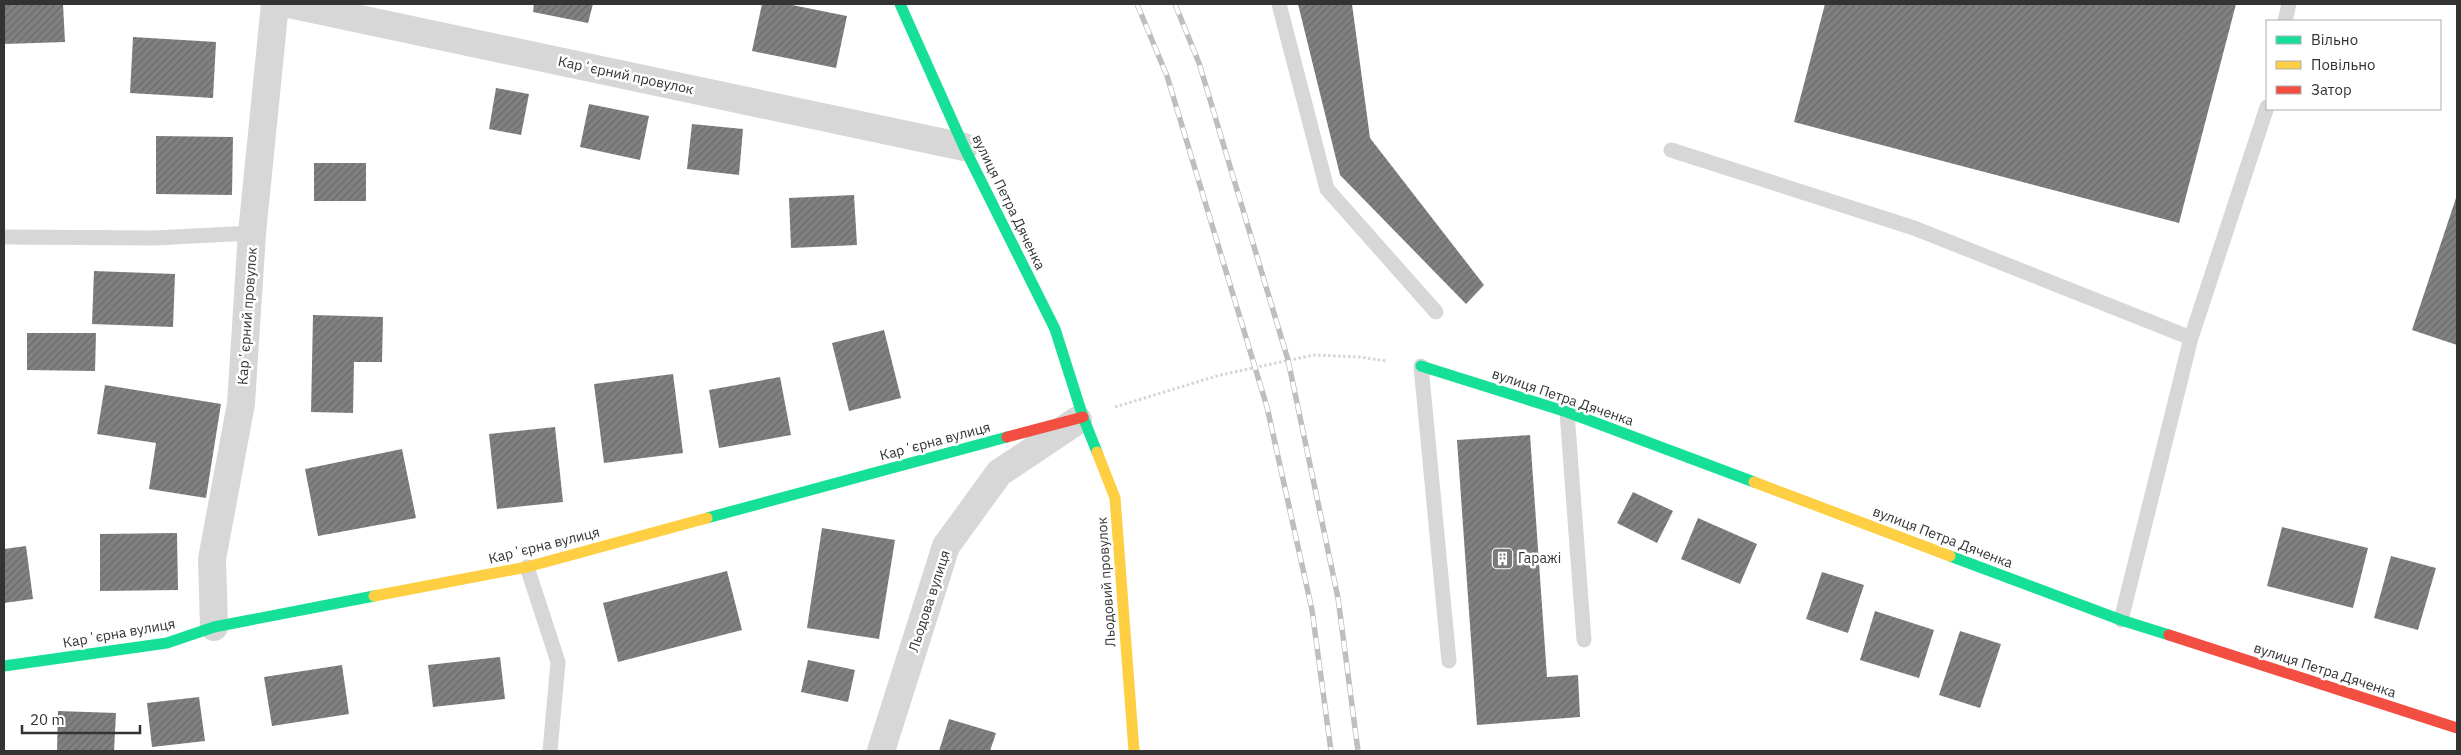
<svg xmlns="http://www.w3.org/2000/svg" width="2461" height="755" viewBox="0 0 2461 755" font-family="'IBM Plex Sans',sans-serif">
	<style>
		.building { fill: url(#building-hatch) }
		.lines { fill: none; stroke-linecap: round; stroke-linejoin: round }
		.path { stroke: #d6d6d6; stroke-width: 3; stroke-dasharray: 2.5 2.5; stroke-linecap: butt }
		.lane { stroke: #d7d7d7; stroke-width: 15 }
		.street { stroke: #d7d7d7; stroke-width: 28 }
		.fast { stroke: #16e098; stroke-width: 11 }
		.slow { stroke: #ffcf43; stroke-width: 11 }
		.jam { stroke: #f24e42; stroke-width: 11 }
		.rail-casing { stroke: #bebebe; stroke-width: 5.5 }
		.rail { stroke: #fff; stroke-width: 4; stroke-dasharray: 11; stroke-linecap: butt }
		.labels { text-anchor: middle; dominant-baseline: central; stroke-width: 5; stroke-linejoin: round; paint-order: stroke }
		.street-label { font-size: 14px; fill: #333; stroke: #fff }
		.poi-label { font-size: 14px; fill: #333; stroke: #fff; text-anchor: start }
	</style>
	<defs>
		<pattern id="building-hatch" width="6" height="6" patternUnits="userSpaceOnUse" patternTransform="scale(1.25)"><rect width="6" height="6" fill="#818181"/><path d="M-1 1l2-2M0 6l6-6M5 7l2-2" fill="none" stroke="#6a6a6a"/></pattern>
	</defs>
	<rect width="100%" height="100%" fill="#fff"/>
	<path class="building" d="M4,4H63L65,42L4,44Z
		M534,4H593L588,23L533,12Z
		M762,4H787L847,16L836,68L752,51Z
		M1298,4H1352L1370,138L1484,285L1466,304L1340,175Z
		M1825,4H2236L2179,223L1794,122Z
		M133,37L216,42L213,98L130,93Z
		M496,88L529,94L521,135L489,129Z
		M589,104L649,116L640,160L580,147Z
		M692,124L743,129L739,175L687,169Z
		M156,136L233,137L232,195L156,194Z
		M314,163H366V201H314Z
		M854,195L857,245L791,248L789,198Z
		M2457,195V345L2412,330Z
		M94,271L175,274L173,327L92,324Z
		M313,315L383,317L382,362H354L353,413L311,412Z
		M884,330L901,398L849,411L832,343Z
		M27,333H96L95,371L27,370Z
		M673,374L683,453L604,463L594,384Z
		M780,377L791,435L719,448L709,390Z
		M105,385L221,404L206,498L149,489L156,443L97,434Z
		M555,427L563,502L497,509L489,434Z
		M1530,435L1547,677L1578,675L1580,717L1477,725L1457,440Z
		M402,449L416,518L318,536L305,469Z
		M1633,492L1673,511L1657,543L1617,523Z
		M1698,518L1757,544L1740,584L1681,559Z
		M2282,527L2368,548L2353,608L2267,586Z
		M822,528L895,540L879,639L807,628Z
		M177,533L178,590L100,591V534Z
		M26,546L33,599L4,603V549Z
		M2391,556L2436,568L2418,630L2374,618Z
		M727,571L742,630L618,662L603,603Z
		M1822,572L1864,585L1848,633L1806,619Z
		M1875,611L1934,630L1919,678L1860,660Z
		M1960,631L2001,644L1980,708L1939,695Z
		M500,657L505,699L433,707L428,665Z
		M808,660L855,670L848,702L801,692Z
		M342,665L349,714L272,726L264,677Z
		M199,697L205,741L152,747L147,703Z
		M58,711L116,713L114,751H57Z
		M949,719L996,733L990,751H939Z"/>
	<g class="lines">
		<path class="path" d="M1115,407L1220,375L1314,355L1360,357L1387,361"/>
		<path class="lane" d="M1279,4L1327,189L1436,312
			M2285,21L2289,4
			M1671,150L1914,228L2191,338
			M4,237L154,238L252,233
			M1421,366L1449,661
			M1567,412L1584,640
			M527,567L558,662L550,751
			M2121,620L2191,338L2267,107"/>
		<path class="street" d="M289,4L964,147
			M214,627L212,559L241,404L252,233L275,4
			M881,751L946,546L999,473L1078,420"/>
		<path class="fast" d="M900,4L964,147L1055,329L1083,417L1097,452
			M1421,366L1567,412L1754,482
			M707,518L1007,437
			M1950,556L2121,620L2169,635
			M4,666L167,643L214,627L374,596"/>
		<path class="slow" d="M1097,452L1115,498L1134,751
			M1754,482L1950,556
			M374,596L527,567L707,518"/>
		<path class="jam" d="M1007,437L1083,417
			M2169,635L2457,728"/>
		<defs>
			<path id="rail" d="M1137,4L1167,76L1267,407L1312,610L1331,751
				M1175,4L1199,63L1288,360L1338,598L1358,751"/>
		</defs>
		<use href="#rail" class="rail-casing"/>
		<use href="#rail" class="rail"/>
	</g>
	<defs>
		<symbol id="building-square" viewBox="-11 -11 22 22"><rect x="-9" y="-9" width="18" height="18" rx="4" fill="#7a7a7a" stroke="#fff"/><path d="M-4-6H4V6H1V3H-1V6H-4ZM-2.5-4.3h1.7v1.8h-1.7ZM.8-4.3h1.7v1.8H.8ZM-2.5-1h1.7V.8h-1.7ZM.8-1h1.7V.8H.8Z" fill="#fff"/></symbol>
	</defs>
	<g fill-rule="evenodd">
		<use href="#building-square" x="1490" y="546" width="25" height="25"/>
	</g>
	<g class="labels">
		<g class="street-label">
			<text transform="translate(626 75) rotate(12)">Карʼєрний провулок</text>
			<text transform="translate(1009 202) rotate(64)">вулиця Петра Дяченка</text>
			<text transform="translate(247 316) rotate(-86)">Карʼєрний провулок</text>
			<text transform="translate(1563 397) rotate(19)">вулиця Петра Дяченка</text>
			<text transform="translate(935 441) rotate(-15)">Карʼєрна вулиця</text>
			<text transform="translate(1943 537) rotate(21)">вулиця Петра Дяченка</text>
			<text transform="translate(544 545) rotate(-14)">Карʼєрна вулиця</text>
			<text transform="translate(1106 582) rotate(-94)">Льодовий провулок</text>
			<text transform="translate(929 601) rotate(-72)">Льодова вулиця</text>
			<text transform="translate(119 633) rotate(-10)">Карʼєрна вулиця</text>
			<text transform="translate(2325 670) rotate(18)">вулиця Петра Дяченка</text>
		</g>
		<g class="poi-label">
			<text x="1518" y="558">Гаражі</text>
		</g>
	</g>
	<rect width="2461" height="755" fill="none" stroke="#333333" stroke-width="10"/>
	<rect x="2266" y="20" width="175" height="90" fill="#ffffff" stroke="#adadad"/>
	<rect x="2276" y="36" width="25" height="8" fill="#16e098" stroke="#adadad"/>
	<text x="2311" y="45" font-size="15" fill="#333333">Вільно</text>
	<rect x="2276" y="61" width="25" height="8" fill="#ffcf43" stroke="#adadad"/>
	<text x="2311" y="70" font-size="15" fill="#333333">Повільно</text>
	<rect x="2276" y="86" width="25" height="8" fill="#f24e42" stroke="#adadad"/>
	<text x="2311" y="95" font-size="15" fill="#333333">Затор</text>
	<path d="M22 725v8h118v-8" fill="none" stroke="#333333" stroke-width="2.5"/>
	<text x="30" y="725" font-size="15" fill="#333333" stroke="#ffffff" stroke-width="4" paint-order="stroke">20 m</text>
</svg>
